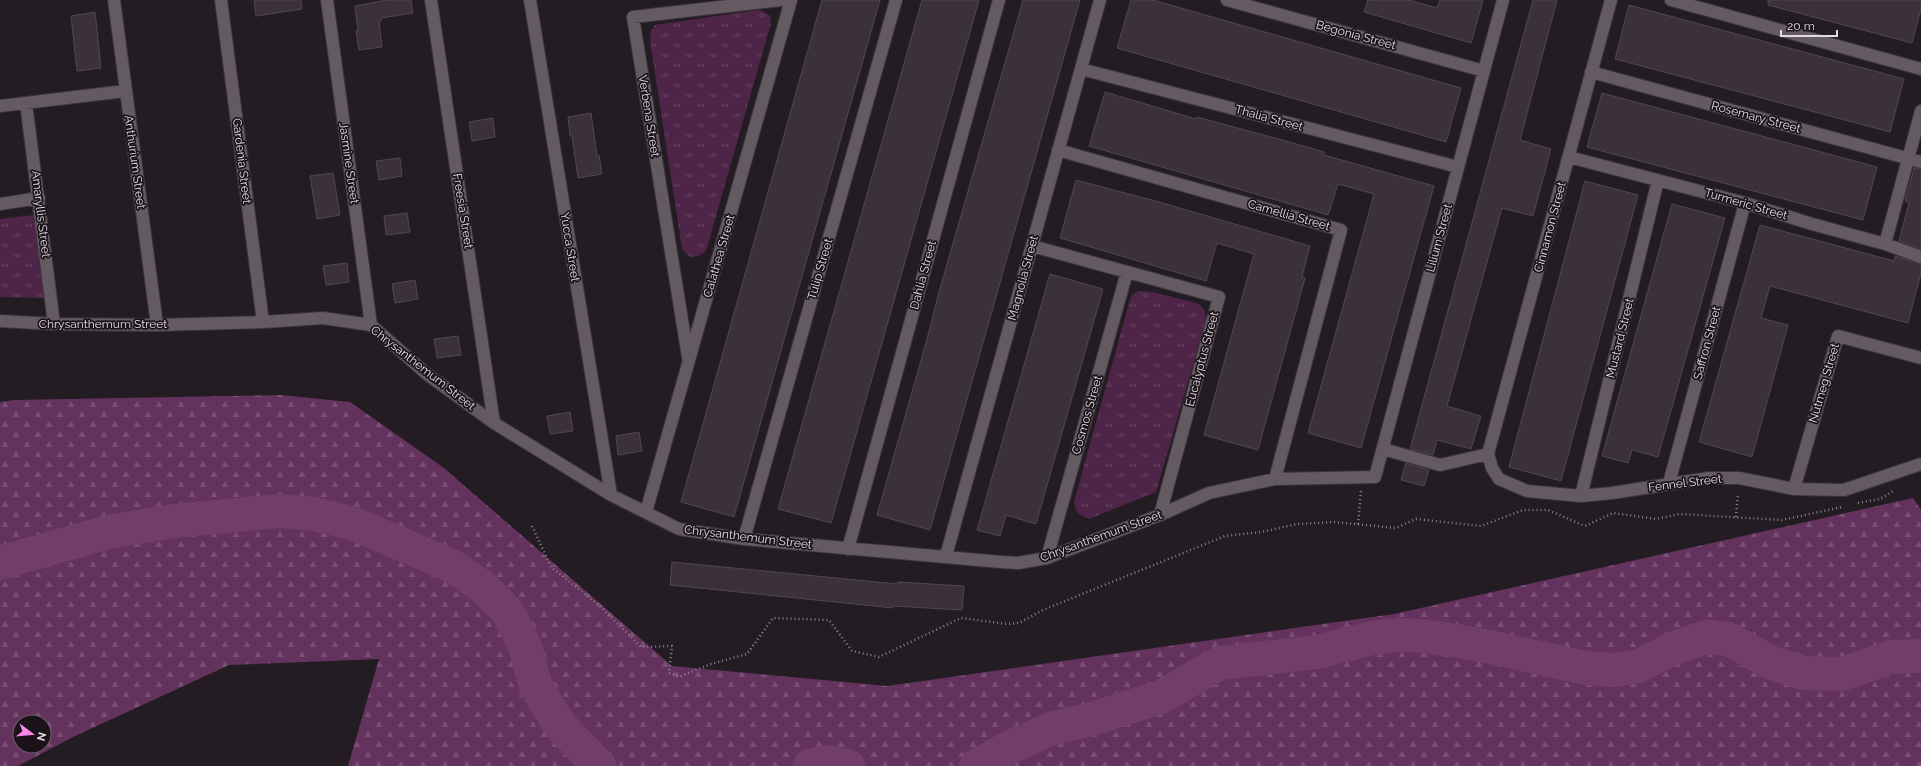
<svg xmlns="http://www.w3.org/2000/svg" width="1921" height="766" viewBox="0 0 1921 766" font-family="Raleway,sans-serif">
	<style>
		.grass { fill: url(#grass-tufts) }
		.forest { fill: url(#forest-firs); fill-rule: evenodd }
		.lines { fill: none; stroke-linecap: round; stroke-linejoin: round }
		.river { stroke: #703e69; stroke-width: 34 }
		.building { fill: #3b3239; stroke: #51474f }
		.minor-casing { stroke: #3c363b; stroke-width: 14 }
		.path { stroke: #8a8389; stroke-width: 2.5; stroke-dasharray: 1 3; stroke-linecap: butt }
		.minor { stroke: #645b62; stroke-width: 12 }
		.labels { text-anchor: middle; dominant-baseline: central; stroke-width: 3.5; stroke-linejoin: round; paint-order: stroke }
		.street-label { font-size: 12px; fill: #e3dde2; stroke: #1b1319 }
	</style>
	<defs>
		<pattern id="grass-tufts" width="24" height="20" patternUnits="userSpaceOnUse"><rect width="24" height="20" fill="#4e2548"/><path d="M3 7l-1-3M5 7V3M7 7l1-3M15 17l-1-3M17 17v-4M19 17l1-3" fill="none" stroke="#674462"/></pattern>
		<pattern id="forest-firs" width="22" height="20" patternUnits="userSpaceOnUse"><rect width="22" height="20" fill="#63325d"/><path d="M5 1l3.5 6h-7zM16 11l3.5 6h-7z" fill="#794f74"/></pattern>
	</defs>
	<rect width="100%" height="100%" fill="#241c23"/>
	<path class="grass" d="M758,10L763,11L770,16L771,23L706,251L698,256L690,257L682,249L650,41L651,30L655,25Z
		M34,215L44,298L0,297V219Z
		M1139,291L1152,292L1196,303C1204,307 1206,311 1206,320L1156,492L1089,519C1080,515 1075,513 1074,502L1129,303L1132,295Z"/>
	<path class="forest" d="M281,395L350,402L444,468L672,666L887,686L1394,614L1913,498L1921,510V766H348L379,659L229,665L73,737L18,766H0V402L14,400ZM20,722H44V746H20Z"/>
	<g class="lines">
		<path class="river" d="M0,563L108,532L173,521L279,511L314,514L352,523L452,566L483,587L508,612L525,646L536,687L559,724L599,766
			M810,766L825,762L848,766
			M976,766L1012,746L1053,728L1088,720L1161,697L1220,663L1316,652L1372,638L1398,635L1423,636L1451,640L1486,646L1585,668L1615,670L1639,666L1674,648L1706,637L1728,639L1772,663L1803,673L1842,674L1891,657L1921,656"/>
	</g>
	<path class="building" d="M254,0H301L302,9L256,16Z
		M387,0H411L413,13L381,18V21L379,22L382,47L359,50L356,31H358L355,6Z
		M822,0H880L734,517L681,502Z
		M922,0H979L831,523L778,509Z
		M1023,0H1080L930,530L877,515L927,339L939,292Z
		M1131,0H1153L1461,88L1446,142L1117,48Z
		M1368,0H1409L1437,8L1440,0H1483L1471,43L1364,12Z
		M1533,0H1557L1520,140L1551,149L1533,216L1502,208L1447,406L1481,416L1471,449L1437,440L1433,455L1410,449Z
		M1768,0H1921V9L1912,43L1768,5Z
		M1629,5L1904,79L1890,132L1615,59Z
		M95,12L101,68L77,71L71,16Z
		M1105,92L1196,119L1197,117L1286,141L1324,152V155L1434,186L1361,448L1308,433L1374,194L1338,184L1328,215L1089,146Z
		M1602,93L1877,167L1863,220L1587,147Z
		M591,113L597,156L599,155L602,174L578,178L572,136H570L568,117Z
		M493,118L495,137L472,141L469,122Z
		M400,158L402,176L379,180L376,161Z
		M1914,168L1921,169V249L1899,241L1909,203L1905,201Z
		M333,173L340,215L317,219L310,176Z
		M1076,180L1159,202L1310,246L1302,277L1305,278L1258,450L1204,435L1254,254L1217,243L1206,281L1060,238Z
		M1585,181L1638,195L1561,481L1509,467Z
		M1672,204L1725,218L1658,457L1632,450L1628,463L1602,456Z
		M407,213L410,232L386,235L384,216Z
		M1760,225L1894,261L1895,256L1921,264V273L1908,323L1770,286L1761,318L1788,325L1752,457L1699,442Z
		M347,263L349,282L326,285L323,266Z
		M1050,274L1103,289L1036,524L1006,515L1000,536L977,530Z
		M415,280L418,299L395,303L392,284Z
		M458,336L461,355L437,358L434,339Z
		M570,412L573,431L550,434L547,416Z
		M639,432L642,451L618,455L616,436Z
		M1406,463L1429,470L1424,486L1401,480Z
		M672,562L898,584V582L964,586L962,610L893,606V608L670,585Z"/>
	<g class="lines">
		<defs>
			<path id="minor" d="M114,0L157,325
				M221,0L263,322
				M327,0L371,325
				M431,0L494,423
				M530,0L611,495
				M1227,0L1484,71
				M1671,0L1921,69
				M1081,69L1458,167
				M1591,72L1921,162
				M26,103L54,324
				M0,106L125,91
				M1058,150L1341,230L1275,479
				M1569,157L1745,203L1812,224L1885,244L1921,257
				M0,204L39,198
				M1885,244L1921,111
				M1032,246L1219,297L1160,515
				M0,321L54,324L157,325L263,322L323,318L371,325L428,375L494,423L611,495L679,529L744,539L1001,562L1018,563L1047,558L1160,515L1209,493L1275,479L1375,477L1503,0
				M688,357L633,17L781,0
				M1383,449L1440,465L1488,454
				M1488,454L1611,0
				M1488,454L1492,468L1499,479L1527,491L1581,496L1612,493L1709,478H1739L1794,489L1844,490L1921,464
				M1669,483L1745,203
				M1794,489L1838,336L1921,358
				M1581,496L1658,180
				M646,512L791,0
				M744,539L896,0
				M848,549L999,0
				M946,556L1100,0
				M1047,558L1127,272"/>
		</defs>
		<use href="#minor" class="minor-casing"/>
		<path class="path" d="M1858,503L1880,499L1895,490
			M1736,517L1738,493
			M1358,524L1361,491
			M532,526L551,567L600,606L641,647L672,646L669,673L681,676L711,664L747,654L773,618L829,620L852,651L879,657L961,618L1007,624L1019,623L1043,610L1225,536L1261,532L1298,524L1334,522L1396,528L1416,519L1481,526L1523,510H1548L1585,526L1613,513L1656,519L1680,514L1782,520L1842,507"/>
		<use href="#minor" class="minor"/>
	</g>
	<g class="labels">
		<g class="street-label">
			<text transform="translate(1356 35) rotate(15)">Begonia Street</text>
			<text transform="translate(649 116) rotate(81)">Verbena Street</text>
			<text transform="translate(1756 117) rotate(15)">Rosemary Street</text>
			<text transform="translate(1269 118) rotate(15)">Thalia Street</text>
			<text transform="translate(242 161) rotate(83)">Gardenia Street</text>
			<text transform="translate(135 162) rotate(82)">Anthurium Street</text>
			<text transform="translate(349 163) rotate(82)">Jasmine Street</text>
			<text transform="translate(1746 204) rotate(16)">Turmeric Street</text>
			<text transform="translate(463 211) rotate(81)">Freesia Street</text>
			<text transform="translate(41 214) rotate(83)">Amaryllis Street</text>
			<text transform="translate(1289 215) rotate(16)">Camellia Street</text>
			<text transform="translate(1550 227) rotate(-75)">Cinnamon Street</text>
			<text transform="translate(1439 238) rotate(-75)">Lilium Street</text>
			<text transform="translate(570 247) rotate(81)">Yucca Street</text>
			<text transform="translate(719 256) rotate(-74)">Calathea Street</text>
			<text transform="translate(820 269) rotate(-74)">Tulip Street</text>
			<text transform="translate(923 275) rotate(-75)">Dahlia Street</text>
			<text transform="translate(1023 278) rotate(-75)">Magnolia Street</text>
			<text x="103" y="324">Chrysanthemum Street</text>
			<text transform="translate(1620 338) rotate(-76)">Mustard Street</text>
			<text transform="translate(1707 343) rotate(-75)">Saffron Street</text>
			<text transform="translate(1202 359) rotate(-75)">Eucalyptus Street</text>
			<text transform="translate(423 368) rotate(38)">Chrysanthemum Street</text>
			<text transform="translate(1824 383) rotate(-74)">Nutmeg Street</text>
			<text transform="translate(1087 415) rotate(-74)">Cosmos Street</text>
			<text transform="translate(1685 483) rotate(-7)">Fennel Street</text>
			<text transform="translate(1101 536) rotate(-20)">Chrysanthemum Street</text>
			<text transform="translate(748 537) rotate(7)">Chrysanthemum Street</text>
		</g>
	</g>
	<g transform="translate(32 734) rotate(106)"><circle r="19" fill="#1b1319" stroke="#6b6469"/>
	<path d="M0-3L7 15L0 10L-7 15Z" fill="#f987e9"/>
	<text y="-6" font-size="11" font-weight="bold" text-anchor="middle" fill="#e3dde2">N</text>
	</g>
	<path d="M1781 30v6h56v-6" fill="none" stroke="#e3dde2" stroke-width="2"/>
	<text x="1787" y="30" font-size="12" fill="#e3dde2" stroke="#1b1319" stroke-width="3" paint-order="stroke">20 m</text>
</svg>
